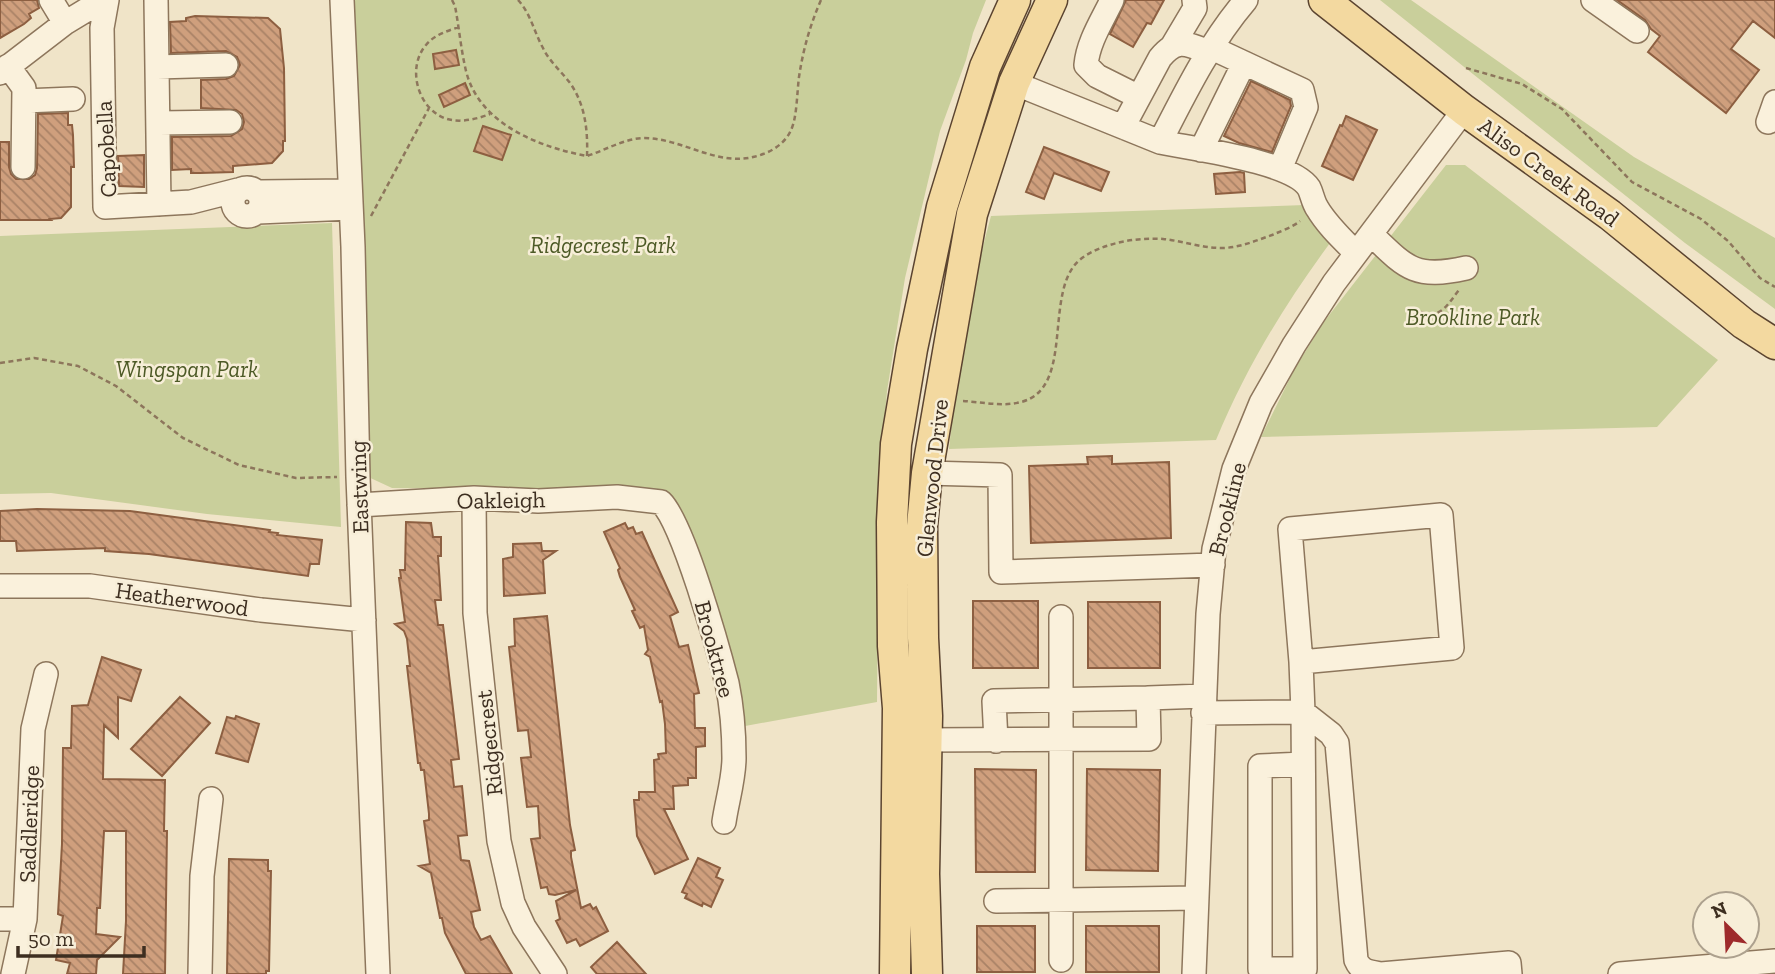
<svg xmlns="http://www.w3.org/2000/svg" width="1775" height="974" viewBox="0 0 1775 974" font-family="'Zilla Slab',serif">
	<style>
		.green { fill: #c9cf9b }
		.building { fill: url(#building-back-hatch); stroke: #8d5f41; stroke-width: 2 }
		.lines { fill: none; stroke-linecap: round; stroke-linejoin: round }
		.minor-casing { stroke: #8d765c; stroke-width: 26 }
		.major-casing { stroke: #5b4430; stroke-width: 33 }
		.path { stroke: #8d765c; stroke-width: 2.5; stroke-dasharray: 5 3.5; stroke-linecap: butt }
		.minor { stroke: #faf1dc; stroke-width: 23 }
		.major { stroke: #f3d9a0; stroke-width: 30 }
		.labels { text-anchor: middle; dominant-baseline: central; stroke-width: 5; stroke-linejoin: round; paint-order: stroke }
		.street-label { font-size: 23px; fill: #3d2e20; stroke: #f7eed8 }
		.park-label { font-size: 23px; font-style: italic; fill: #4d5a26; stroke: #f7eed8 }
	</style>
	<defs>
		<pattern id="building-back-hatch" width="6" height="6" patternUnits="userSpaceOnUse" patternTransform="scale(1.75)"><rect width="6" height="6" fill="#cf9f7d"/><path d="M-1 5l2 2M0 0l6 6M5-1l2 2" fill="none" stroke="#a98266"/></pattern>
	</defs>
	<rect width="100%" height="100%" fill="#f0e4c8"/>
	<path class="green" d="M345,0H986L973,33L966,60L940,131L905,278L887,391L879,486L877,702L729,729L714,651L664,505L608,494L478,489L392,488L364,475Z
		M1380,0H1411L1634,157L1775,238V309L1685,243Z
		M1446,165H1465L1718,360L1657,427L1261,437L1294,370L1323,323Z
		M1305,205L1330,243C1283,307 1247,366 1216,440L949,449C957,370 970,292 991,216Z
		M332,223L341,527L207,514L51,493L0,494V236Z"/>
	<path class="building" d="M0,0H37L39,8L29,14L31,18L24,24L0,38Z
		M1126,0H1164L1151,24L1147,23L1133,47L1110,34Z
		M1617,0H1775V38L1753,21L1731,49L1759,70L1726,113L1648,52L1660,36L1651,29L1645,20Z
		M195,16L268,18L280,29L284,68L285,141H283V151L272,163L233,166V172L200,173H191V169L172,170V137L231,136L242,129L244,122L242,114L236,110L201,108V80L226,79L234,76L240,65L237,57L226,51L171,53L170,22L186,21V18Z
		M456,50L459,65L435,69L433,54Z
		M1251,81L1290,100L1291,106L1272,152L1239,143L1224,136Z
		M465,83L470,95L444,107L439,95Z
		M68,113V125H72L73,135L74,167H71V207L61,218L50,219L51,220H0V142H9V167L11,174L16,179H29L35,175L37,168L38,114Z
		M1346,116L1377,130L1353,180L1322,166L1340,125L1342,126Z
		M483,126L511,135L502,160L474,151Z
		M1044,147L1109,172L1101,191L1054,173L1044,199L1026,192Z
		M144,155V187L119,186L118,156Z
		M1240,172L1244,173L1245,192L1216,194L1214,174Z
		M1112,456V464L1169,462L1171,538L1031,543L1029,466L1088,464L1087,457Z
		M37,509L130,511L270,530L269,532L278,533L277,535L322,540L319,564H310L308,576L149,554L105,551V548L17,551L16,541H0V511Z
		M406,522L431,523L433,537H441V556H438L441,600H435L438,625H443L459,759L451,760L454,787L462,786L467,835L458,836L461,860L469,861L480,910L471,912L474,927L481,940L490,936L512,974H466L445,933L442,918H440L431,873L419,866L430,864L424,821L429,820V814L424,770H421L420,763H418L407,666H410L407,639L404,631L395,624L405,622L399,578H401L400,570H405Z
		M625,523L628,529L633,527L636,534L642,532L678,612L670,616L679,647L688,645L699,693L694,694L695,728H705V746L696,747V778H688V785L673,786L674,809H664L688,859L655,874L637,836L634,800H639V792H655L654,760L659,759L658,754L666,753L665,724L662,701L660,702L650,657L645,654L648,650L644,626L640,628L632,611L635,610L620,577L618,570L620,568L604,532Z
		M541,543L542,551H556L543,560L545,593L504,596L503,559L513,557V544Z
		M973,601H1038V668H973Z
		M1088,602H1160V668H1088Z
		M547,616L570,825L575,850L571,851V857L581,908L590,904L593,909L596,907L608,931L580,946L576,939L567,943L556,921L560,919L556,901L576,890L555,895L549,894L547,887L541,888L531,839L540,838L538,806L527,807L521,758L531,757L528,730L518,731L509,647L515,646L514,619Z
		M102,657L141,670L131,701L118,697V738L104,725L103,779L165,780L164,831H167L165,974H123L126,921V831H104L100,908H97L96,934L120,937L97,960L96,974H67L70,963L56,960L63,916L58,914L62,844L63,748H71L72,706L88,705Z
		M180,697L210,723L162,776L131,749Z
		M236,716L259,724L248,762L216,753L227,717L235,719Z
		M975,769L1036,770L1035,872H976Z
		M1087,769L1160,770L1158,871L1086,870Z
		M698,858L720,868L716,877L723,880L711,907L703,903L702,906L685,898L687,894L682,892Z
		M229,859L268,860V871H271L269,971H266V974H227Z
		M977,926H1035V972H977Z
		M1086,926H1159V972H1086Z
		M617,942L646,974H597L591,967Z"/>
	<g class="lines">
		<defs>
			<path id="minor" d="M51,0L65,23
				M107,0L102,28L105,207L191,202L238,190
				M156,0L159,204
				M342,0L353,247L358,477L378,974
				M1112,0C1102,21 1088,42 1086,65L1097,76L1139,97
				M1593,0L1637,31
				M1173,45L1195,8L1194,0
				M1212,48L1302,90L1306,107L1280,169
				M8,66L24,88L23,167
				M157,67L226,65
				M0,73L65,23L103,0
				M1014,83L1160,142C1185,93 1210,42 1246,0
				M24,101L73,99
				M1768,122L1775,102
				M159,123L230,122
				M1123,127L1160,58C1177,37 1187,44 1209,52
				M1160,142C1193,149 1292,161 1309,188C1312,194 1313,202 1317,208C1327,225 1342,239 1356,253
				M1201,150L1244,63
				M233 202a14 14 0 1 1 28 0a14 14 0 1 1-28 0Z
				M258,192L349,191
				M258,212L350,208
				M1371,234C1407,269 1415,279 1466,268
				M927,473L1000,475L1001,572L1213,565
				M474,498L475,613L499,841L513,903L524,927L555,974
				M359,505L474,498L538,501L617,497L661,502C683,523 718,648 727,683C732,707 734,734 734,758C734,779 727,801 724,822
				M0,586H90L261,610L364,620
				M1061,617V960
				M1303,712L1305,969H1260V766L1303,764
				M1303,712L1331,734L1337,743L1356,960C1361,972 1370,972 1381,974L1509,963L1510,974
				M1203,713L1303,712L1301,662L1290,529L1441,515L1452,648L1301,662
				M926,740L1149,739L1148,698L1204,696
				M996,741L994,701L1148,698
				M996,901L1196,898
				M0,919H25
				M13,974L25,919L33,729L46,674
				M200,974L202,876L211,799
				M1194,974L1208,614L1214,549L1234,469L1261,403L1294,345L1334,283L1464,110
				M1620,974L1775,961"/>
			<path id="major" d="M1324,0L1464,110L1610,215L1744,324L1775,344
				M895,974L898,708L893,646L892,522L896,444L912,349L942,207L985,67L1015,0
				M927,974L924,874L927,716L923,638L922,526L927,473L972,214L1014,83L1052,0"/>
		</defs>
		<use href="#minor" class="minor-casing"/>
		<use href="#major" class="major-casing"/>
		<path class="path" d="M452,0L455,6C459,27 461,50 466,71C479,124 539,147 587,156C606,150 623,139 643,138C687,138 722,173 768,152C777,148 787,140 791,130C797,118 797,92 799,77C803,50 810,25 821,0
			M518,0C531,14 534,32 543,48C549,61 561,71 570,83C585,104 588,130 587,156
			M459,27C447,31 434,35 426,45C406,68 418,110 447,119C461,123 477,119 490,114
			M1466,68L1522,84L1562,109L1632,182L1701,219L1728,241L1760,278L1775,287
			M371,216L429,108
			M1421,312C1440,320 1448,304 1459,290
			M0,363L34,358L78,366L116,386L183,438L239,465L296,478L337,477
			M963,401C981,402 1003,407 1021,402C1077,388 1041,288 1082,258C1103,243 1137,237 1163,239C1183,241 1201,248 1221,248C1239,248 1255,241 1272,235C1281,231 1293,227 1300,221"/>
		<use href="#minor" class="minor"/>
		<use href="#major" class="major"/>
	</g>
	<g class="labels">
		<g class="street-label">
			<text transform="translate(106 149) rotate(-93)">Capobella</text>
			<text transform="translate(1549 172) rotate(36)">Aliso Creek Road</text>
			<text transform="translate(932 478) rotate(-84)">Glenwood Drive</text>
			<text transform="translate(359 487) rotate(-92)">Eastwing</text>
			<text transform="translate(501 500) rotate(-1)">Oakleigh</text>
			<text transform="translate(1227 509) rotate(-76)">Brookline</text>
			<text transform="translate(182 599) rotate(8)">Heatherwood</text>
			<text transform="translate(715 649) rotate(75)">Brooktree</text>
			<text transform="translate(489 743) rotate(-96)">Ridgecrest</text>
			<text transform="translate(29 824) rotate(-88)">Saddleridge</text>
		</g>
		<g class="park-label">
			<text x="603" y="245">Ridgecrest Park</text>
			<text x="1473" y="317">Brookline Park</text>
			<text x="187" y="369">Wingspan Park</text>
		</g>
	</g>
	<g transform="translate(1726 925) rotate(336)"><circle r="33" fill="#f7eed8" stroke="#ada18e" stroke-width="2"/>
	<path d="M0-5L12 26L0 18L-12 26Z" fill="#9e2a2b"/>
	<text y="-10" font-size="19" font-weight="bold" text-anchor="middle" fill="#3d2e20">N</text>
	</g>
	<path d="M18 946v10h126v-10" fill="none" stroke="#3d2e20" stroke-width="3.5"/>
	<text x="28" y="946" font-size="21" fill="#3d2e20" stroke="#f7eed8" stroke-width="5" paint-order="stroke">50 m</text>
</svg>
